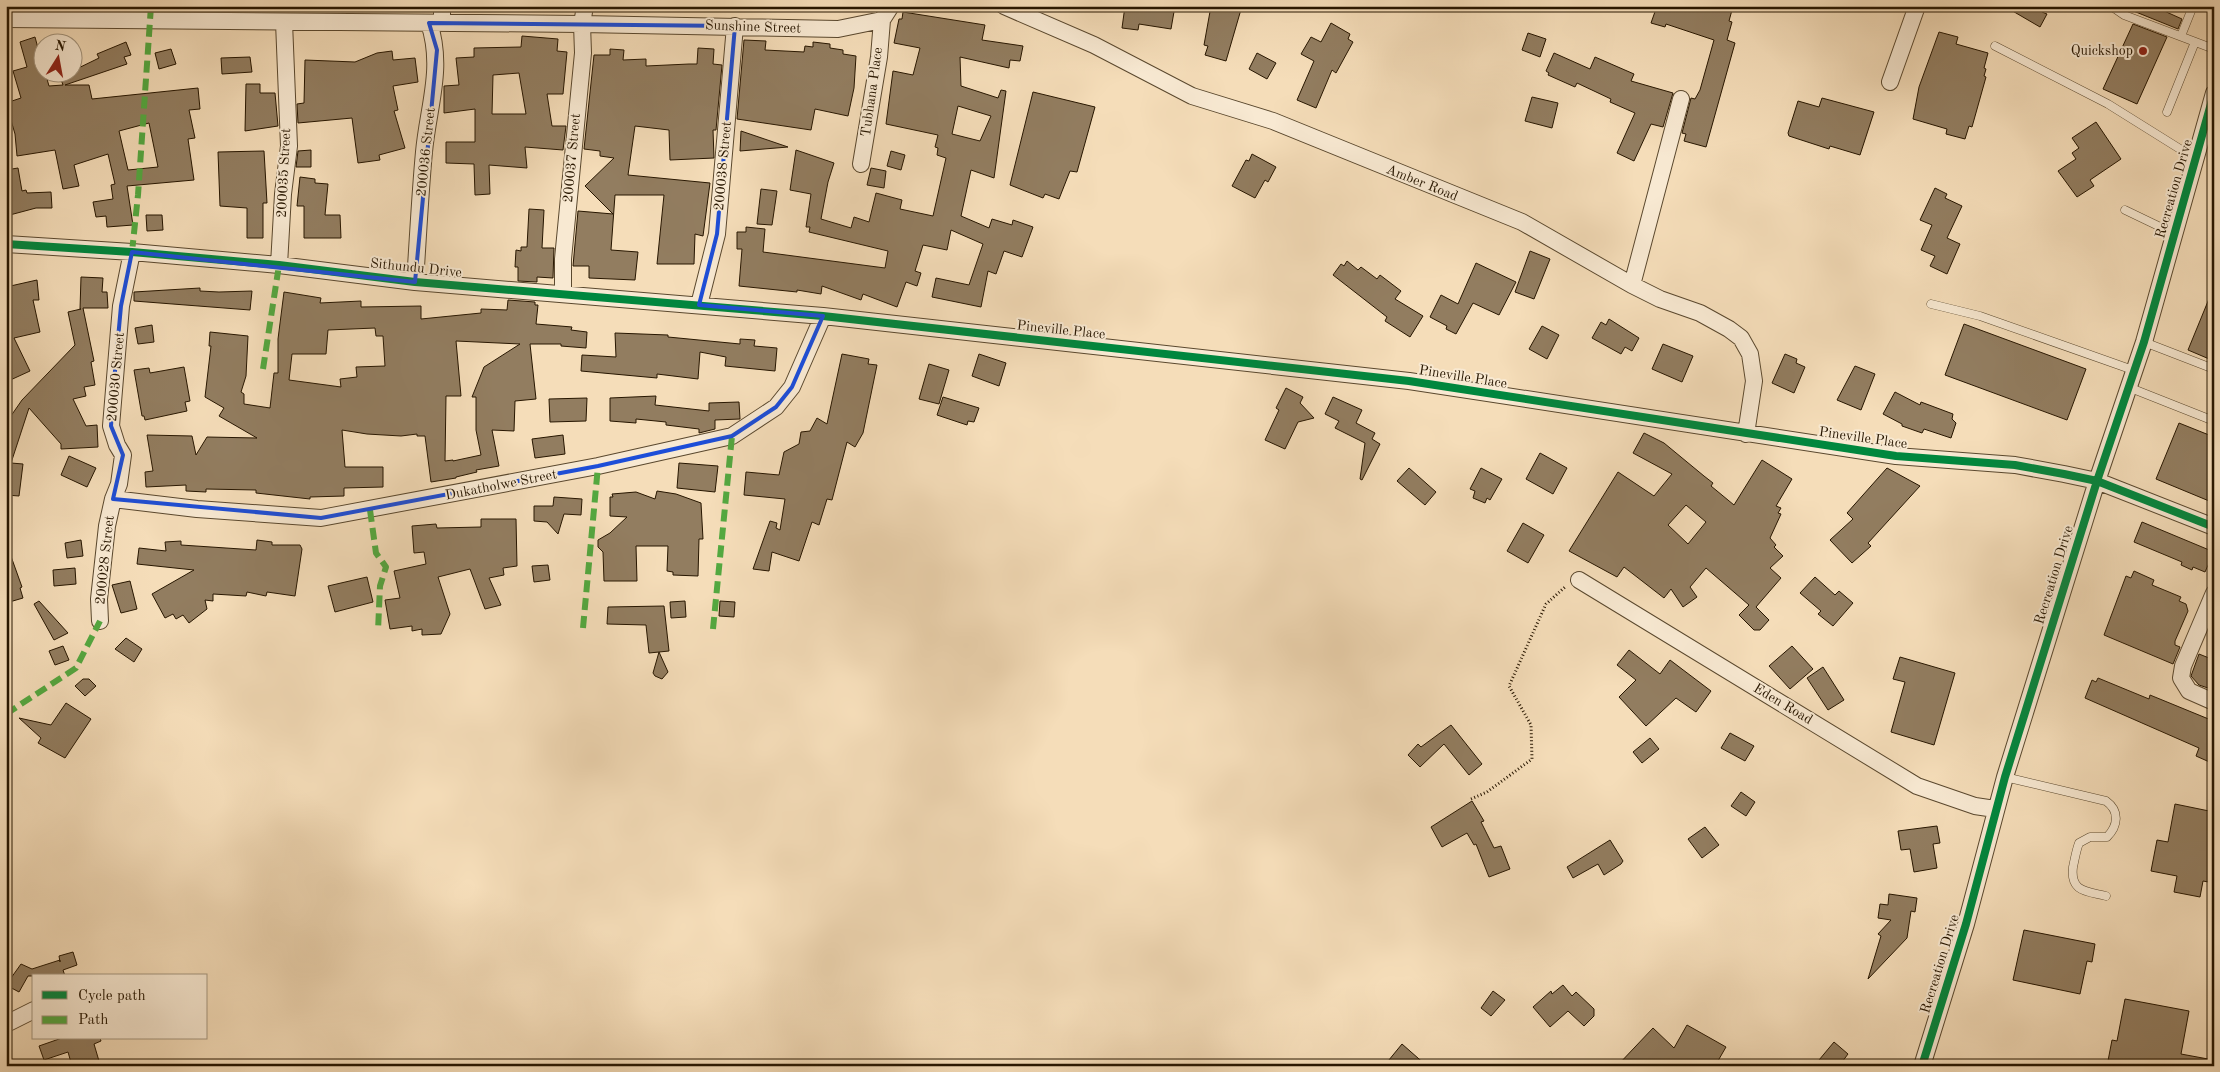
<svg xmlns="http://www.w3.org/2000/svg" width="2220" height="1072" viewBox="0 0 2220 1072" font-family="'Old Standard TT',serif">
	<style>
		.building { fill: #927d60; stroke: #271600; fill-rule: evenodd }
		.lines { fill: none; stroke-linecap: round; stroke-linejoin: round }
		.lane-casing { stroke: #5a482e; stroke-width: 9 }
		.street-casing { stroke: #5a482e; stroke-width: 18 }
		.path { stroke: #271600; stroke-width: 3; stroke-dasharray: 1 2.5; stroke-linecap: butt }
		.lane { stroke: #f8e9d2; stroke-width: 8 }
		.street { stroke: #f8e9d2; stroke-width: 16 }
		.quiet { stroke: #53a940; stroke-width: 6; stroke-dasharray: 12 6; stroke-linecap: butt }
		.cycleway-casing { stroke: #f8e9d2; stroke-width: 11 }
		.cycleway { stroke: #00873e; stroke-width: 8 }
		.marked { fill: none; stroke: #1d4ed8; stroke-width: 4; stroke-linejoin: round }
		.poi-dot { fill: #8f2418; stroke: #f8e9d2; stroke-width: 2 }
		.labels { text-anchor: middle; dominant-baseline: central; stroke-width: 4; stroke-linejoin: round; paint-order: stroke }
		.street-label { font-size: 14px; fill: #271600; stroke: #f8e9d2 }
		.poi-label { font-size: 14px; fill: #271600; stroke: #f8e9d2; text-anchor: end }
	</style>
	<rect width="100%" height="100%" fill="#f5ddb9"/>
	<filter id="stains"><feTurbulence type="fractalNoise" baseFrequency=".004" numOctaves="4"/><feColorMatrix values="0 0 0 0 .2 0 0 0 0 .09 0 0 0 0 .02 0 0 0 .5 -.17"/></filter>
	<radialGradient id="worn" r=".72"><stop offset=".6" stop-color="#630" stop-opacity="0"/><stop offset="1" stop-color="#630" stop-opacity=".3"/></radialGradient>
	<path class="building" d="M1125,6H1175L1171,29L1139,24L1138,30L1122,28Z
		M1211,6H1242L1226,61L1205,55L1208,46L1204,45Z
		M1657,6H1721L1732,10L1729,21L1732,22L1727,40L1735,43L1706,147L1684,141L1686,134L1682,133L1691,98L1695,99L1700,90L1714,40L1666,24L1665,27L1651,23Z
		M2004,6H2045L2042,12L2047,14L2040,27Z
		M2121,6H2153L2182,19L2178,29Z
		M903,12L985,25L982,40L1023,46L1020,61L1010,60L1009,68L960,57L961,86L998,98L1001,90L1006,91L994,178L971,170L961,216L989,228L992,219L1012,225L1013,220L1033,227L1022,257L1004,251L996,274L988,271L981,307L932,297L936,278L969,285L983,244L951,230L947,250L923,245L915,271L921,273L917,286L906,282L897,307L863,294L861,300L822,286L821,294L797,290V292L739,286L742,249H737V232H746V227L765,229L763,252L885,268L888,251L809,232L810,227H806L811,194L790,190L796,150L834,163L828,182L821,219L851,228L854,217L869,222L876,193L902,200L900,209L933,216L946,158L937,155L938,148L935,147L938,135L886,124L893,71L913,75L920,48L894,43L899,19H902ZM958,106L991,116L980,141L952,134Z
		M1331,23L1350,34L1348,39L1353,42L1336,73L1332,70L1316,108L1297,100L1314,61L1301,54L1311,37L1321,42Z
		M2133,24L2167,37L2137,104L2103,89Z
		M1939,32L1958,37L1956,44L1988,53L1984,68L1986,69L1984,76L1986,77L1972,127L1969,126L1965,139L1946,134L1947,129L1913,119L1919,87Z
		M1528,33L1546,39L1540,57L1522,50Z
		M522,36L558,39L557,51L567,52L563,94H547L552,126H566L563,150L525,147L527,168L489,165L490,194L475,195L474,164L446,163V142H475V109L444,113V86L459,85L456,58L474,57V48L521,47ZM519,73L526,114H492L493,75Z
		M35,37L42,63V72H45L49,86L63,85L60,77L99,58L97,54L126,42L131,55L124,57L127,64L65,85H89L92,99L198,88L200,109L189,110L195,138L188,139L194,180L127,186L133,225L107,227L106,216L96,217L93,202L113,199L111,185L115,184L108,154L74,165L79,186L63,189L55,150L17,156L15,134L6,103L21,98L13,71L27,67L20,42ZM149,123L158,167L128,170L119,131Z
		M744,40L766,41L765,50L804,52L805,46L813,47V42L830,44V48L843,50V54L856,56L854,88L848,116L815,109L811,130L737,119Z
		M698,48L714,49L713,64L722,65L716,130H713L714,158L670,160L669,130L635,126L628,175L710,183L703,236L695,234L694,264H657L664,195H615L611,250L638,252L635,280L589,278V266H573L578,211L613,214L585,186L614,158L600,156V151L584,149L594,55H610V49L624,50L623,60L646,59V66L689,64H697Z
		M171,49L176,64L159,69L155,53Z
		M392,51L393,60L415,58L418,82L393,86L398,110L394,111L405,148L379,155L380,160L358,163L352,118L298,123L297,104L304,103L305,60L355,62L377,53Z
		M1257,53L1276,63L1267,79L1249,69Z
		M1554,53L1590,69L1595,57L1634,74L1631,81L1673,93L1663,127L1651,124L1634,161L1617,153L1635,113L1610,102L1611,99L1577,83L1575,87L1548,75L1549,73L1546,71Z
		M250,57L252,72L222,74L221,58Z
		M246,84H260V93H275L278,126L245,131Z
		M1033,92L1095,107L1077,172L1070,171L1059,199L1045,194L1043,198L1010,185Z
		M1532,97L1558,103L1552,128L1525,121Z
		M1822,98L1874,112L1860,155L1830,146L1829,149L1789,136L1788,133L1798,101L1819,107Z
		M2096,122L2121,159L2090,180L2094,186L2077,197L2058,171L2076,159L2072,153L2079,148L2072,138Z
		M741,131L788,147L740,151Z
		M311,150V167H296L298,151Z
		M264,151L267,203H263V238H247V208L220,206L218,152Z
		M891,151L905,155L901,170L887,166Z
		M1252,154L1276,167L1268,182L1265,180L1255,198L1232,186L1246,160L1249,161Z
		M18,168L22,191L26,190L27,193L51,192L52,208H36L6,216V170Z
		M871,168L886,171L884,188L867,185Z
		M300,177L315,179V183L328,184L325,215H340L341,238H304V206H297Z
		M1935,188L1947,194L1945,198L1962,206L1947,238L1960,244L1947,274L1930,266L1935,256L1921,250L1932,225L1920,220Z
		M761,189L777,191L772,225L757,224Z
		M529,209L544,210L542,248H554L553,278L537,277V282L518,281V267H515L516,250L521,251V247H527Z
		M146,215H162L163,230L147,231Z
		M1530,251L1550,259L1534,299L1515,292Z
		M1347,261L1358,270L1361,267L1377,279L1380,275L1401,291L1395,299L1423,316L1410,337L1385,321L1387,317L1333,275L1341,264L1344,266Z
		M1476,263L1516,282L1499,315L1473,303L1456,334L1446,329L1447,326L1430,317L1441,295L1458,304Z
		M81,277L103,278L102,292H107L108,308H83L94,361L91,362L95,385L84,387L86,396L73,399L86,426L97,425L98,447L61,449V444L29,408L11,463L23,464L19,496L6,495V423L22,400L75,345L68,312L81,309H80Z
		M37,280L39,300H33L40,332L14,338L30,371L6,382V287Z
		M200,288V291L219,292L252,291L250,310L134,301V292Z
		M2213,289L2214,290V361L2188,350Z
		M284,292L321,298L320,303L361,301V307L421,306V319L481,313V309L507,310L508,300L535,302V305H538L536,324L572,327L571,330L587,332L586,348L561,346V344H530L536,399L515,401L514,431L492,430L499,466L476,470L477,472L456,477V478L431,482L425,436H417V434L401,436L367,434L342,430L345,467H383V487L344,488V496L310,497V499L256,493V490L206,489V492L186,491V485L146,487L145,472L153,471L147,435L192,436L196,455L207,437L257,438L219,416L224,408L205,397L211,346H209L210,332L248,336L246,376L241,392L244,394V404L270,408L274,373H278V339ZM375,328L376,336H383L385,366L356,367L357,377L340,379L341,387L289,380L292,354H326L328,330ZM456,341L520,344L484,367L472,397H476V430L481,455L453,461V460L445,461L446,396H461Z
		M1609,319L1639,338L1632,351L1625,347L1621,354L1592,338L1601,322L1606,325Z
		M1964,324L2086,369L2067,420L1945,375Z
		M152,325L154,342L138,344L135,328Z
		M1542,326L1559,335L1547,359L1529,349Z
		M615,333L668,335V337L740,344V339L755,340L754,346L777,348L775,371L725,366L726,357L700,352L698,379L657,374V378L581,371L582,355L616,357Z
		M1663,344L1693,356L1682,382L1652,369Z
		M842,354L869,359L868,364L877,365L863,433L855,447L847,442L832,500L827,499L819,525L812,522L799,561L772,552L769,571L753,569L770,521L777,523L776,528L780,530L785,499L744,495L746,472L779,475L784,452L799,444L801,432L810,431L817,418L827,424Z
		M979,354L1006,363L999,386L972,376Z
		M1785,354L1797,359L1796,363L1805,367L1794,393L1772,383Z
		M929,364L949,370L939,404L919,399Z
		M1855,366L1875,374L1861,410L1837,400Z
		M184,367L190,401L185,402L187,411L145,420L144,416H142L134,370L149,368L150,373Z
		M1286,388L1303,397L1300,403L1314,418L1298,422L1285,449L1265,440L1279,410L1276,408Z
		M1895,392L1920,405L1921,402L1953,414L1952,419L1956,423L1951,438L1924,429L1922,433L1902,426V424L1883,414Z
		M656,396L655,405L709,411V403L739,402L740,419L715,420V429L699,433V429L666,425V422L636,419V423L610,421V398Z
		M943,397L979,408L974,422L968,421L967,425L937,415Z
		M1333,397L1362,410L1356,423L1375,433L1372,439L1380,444L1362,480L1360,479L1365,443L1335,428L1339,421L1325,414Z
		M587,398L586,421L550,422L549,399Z
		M2179,423L2214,437V503L2156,479Z
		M1644,433L1664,443L1704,476L1713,483L1711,486L1734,505L1762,460L1792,479L1776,506L1781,508L1778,513L1781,514L1770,538L1776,545L1774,547L1783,556L1770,568L1781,578L1756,607L1769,620L1760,630H1754L1739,615L1749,605L1706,568L1690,587L1697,597L1683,607L1671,589L1664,598L1624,567L1617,577L1569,551L1618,472L1654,496L1672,474L1633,453ZM1686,505L1706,522L1688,544L1668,525Z
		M563,435L565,454L535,458L532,439Z
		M1540,453L1567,468L1553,494L1526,479Z
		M69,456L96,468L87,487L61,475Z
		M679,463L718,466L715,492L677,488Z
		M1409,468L1436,492L1425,505L1397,481Z
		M1481,468L1502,479L1490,500L1487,498L1485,503L1473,498L1475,491L1470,489Z
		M1887,468L1920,486L1868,543L1871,546L1852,563L1830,540L1853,519L1847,513Z
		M657,491L676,494L701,503L703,539H699L698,576L673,575V572L667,571L668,546H636L637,581H604L603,552L598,547V540L610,533L627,517L610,516V497H613L612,494L636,492L655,499Z
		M554,497L582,499L581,515L564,514L558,534L547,522L534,521V506H553Z
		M481,519H516L517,566L503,568L504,575L489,578L501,605L485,609L470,569L438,577L450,614L441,634L422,635V629L412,631V626L390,629L385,600L400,598L394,571L426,564L424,552L414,553L412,526L436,524L437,528L481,527Z
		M2142,522L2214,552L2205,572L2193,567L2192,570L2181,565L2182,562L2134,542Z
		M1523,523L1544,535L1528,563L1507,551Z
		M81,540L83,556L67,558L65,543Z
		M257,540L272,542V545H300L302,549L295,596L267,592L266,596L247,592L246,596L213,594V601L205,600L207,609L189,623L183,615L176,619L173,614L165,618L152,594L194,570L137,564L139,548L166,551L165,542L181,541V545L256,550Z
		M6,548H8L22,587L20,588L23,598L6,603Z
		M548,565L550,580L534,582L532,566Z
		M75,568L76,584L54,586L53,570Z
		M2134,571L2154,580L2152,585L2181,597L2179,601L2186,604L2188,611L2175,641V645L2180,647L2173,664L2104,635L2126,576L2131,578Z
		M367,577L373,602L335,612L328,586Z
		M1815,577L1835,595L1839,591L1853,603L1833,626L1818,614L1821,611L1800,593Z
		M130,581L137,609L121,613L112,585Z
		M39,601L68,633L54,640L34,604Z
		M685,601L686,617L671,618L670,602Z
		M720,601L735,602L734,617L719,616Z
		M664,606L669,651L649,653L646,625L607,624L608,607Z
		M126,638L142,649L134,662L115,649Z
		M63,646L69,660L55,665L49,651Z
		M1792,646L1813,669L1790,689L1769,666Z
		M1629,650L1660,674L1670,660L1711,691L1696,712L1676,698L1646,726L1619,697L1636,680L1617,665Z
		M659,652L668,672L662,679L655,676L653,673Z
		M2199,654L2214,660V690L2199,685L2191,676Z
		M1900,657L1955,673L1934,745L1891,732L1905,682L1893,679Z
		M1823,667L1844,700L1828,710L1807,678Z
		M2098,678L2149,699L2150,695L2211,720L2214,713V764L2196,756L2199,748L2085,698L2092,680L2096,682Z
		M83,679H89L96,686L85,696L75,686Z
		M66,703L91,719L65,758L38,743L41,738L19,718L51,725Z
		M1451,725L1482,764L1469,775L1444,744L1420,767L1408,755L1418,744L1421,747Z
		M1730,733L1754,746L1745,761L1721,748Z
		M1650,738L1659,749L1642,763L1633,752Z
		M1741,792L1755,802L1746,816L1731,806Z
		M1472,801L1484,821L1481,822L1494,848L1501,846L1510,869L1489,877L1476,844L1474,845L1467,833L1442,847L1431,827Z
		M2175,804L2214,812V883L2203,881L2200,897L2174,892L2177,876L2151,871L2157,840L2168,842Z
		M1937,826L1940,843L1933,844L1937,868L1914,872L1910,849L1901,850L1898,831Z
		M1705,827L1719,845L1702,858L1688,839Z
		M1610,840L1623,861L1621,864L1604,875L1598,864L1573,878L1567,867Z
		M1889,894L1917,898L1915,912L1911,911L1907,938L1868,979L1881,936L1878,934L1891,920L1878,918L1880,904L1888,905Z
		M2024,930L2095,944L2092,962L2087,961L2080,994L2013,980Z
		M73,952L77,965L63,970L65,976H28L19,992L6,985L21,964L32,969L60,960V962L59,956Z
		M1563,985L1572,996L1576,992L1594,1009V1016L1584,1026L1568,1011L1550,1027L1533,1007L1551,991L1552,994Z
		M1493,991L1505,1000L1491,1016L1481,1008Z
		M2125,999L2189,1011L2181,1054L2208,1059V1066H2107L2112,1040L2117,1041Z
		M1687,1025L1726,1047L1715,1066H1617L1653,1028L1674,1048Z
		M62,1038H100L101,1041L94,1044L99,1061L72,1066L68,1052L44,1060L39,1046Z
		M1834,1042L1848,1054L1839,1066H1814Z
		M1402,1044L1427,1066H1384Z"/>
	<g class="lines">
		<defs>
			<path id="lane" d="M2111,6L2124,15L2214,49
				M2181,36L2193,6
				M1995,46L2108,104L2196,159
				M2167,112L2195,42
				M2125,210L2175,234
				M1931,304L1980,316L2133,370
				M2144,342L2214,369
				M2128,387L2214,421
				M2005,777L2106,801C2120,811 2118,826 2107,837H2090L2079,843C2076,851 2075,858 2073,867C2070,892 2086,891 2106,896"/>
			<path id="street" d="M442,6V23
				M1004,6L1094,45L1192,96L1273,121L1522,222L1632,285L1660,299L1700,313L1729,329L1741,338L1750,354L1754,381L1746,434
				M6,19L582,24L838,29L882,20L891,6
				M1890,82L1917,6
				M861,164L879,57L882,20
				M6,244L132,252L279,265L415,282L823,316L1409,381L1896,456L2015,465L2064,474L2097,481L2214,527
				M279,265L283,194L289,146L284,22
				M415,282C418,238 420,195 424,152C428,107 444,68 429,23
				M1632,285L1681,99
				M563,293V259L583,53L582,24L585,6
				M699,305L717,234L735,26
				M113,499L197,509L321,518L598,466L732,436L776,407L792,387L823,316
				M1579,580L1917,786L1975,806L1995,809
				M2214,593L2183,666L2181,678L2189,691L2214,702
				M100,621L99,599L107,526L113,499L119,484L123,455L117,445L111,426L121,306L132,252
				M6,1024L34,1010
				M1922,1066L1966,924L2005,777L2097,481L2144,342L2214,93"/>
		</defs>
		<use href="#lane" class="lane-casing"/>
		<use href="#street" class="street-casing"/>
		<path class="path" d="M1471,799L1487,792L1532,759L1531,725L1509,686L1546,604L1565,587"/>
		<use href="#lane" class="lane"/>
		<use href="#street" class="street"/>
		<path class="quiet" d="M132,252L138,195L151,6
			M263,369L279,265
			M370,510L376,553L386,567L380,586L378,631
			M583,628L598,466
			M713,629L732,436
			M6,714L76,668L100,621"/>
		<defs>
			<path id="cycleway" d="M6,244L132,252L279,265L415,282L823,316L1409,381L1896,456L2015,465L2064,474L2097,481L2214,527
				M1922,1066L1966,924L2005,777L2097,481L2144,342L2214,93"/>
		</defs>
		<use href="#cycleway" class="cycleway-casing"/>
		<use href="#cycleway" class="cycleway"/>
	</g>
	<path class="marked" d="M429,23L735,26L717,234L699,305L823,316L792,387L776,407L732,436L598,466L321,518L113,499L123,455L111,426L114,382L121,306L132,252L415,282L437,50Z"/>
	<circle class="poi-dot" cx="2143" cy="51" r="5"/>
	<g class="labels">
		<g class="street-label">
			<text transform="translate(753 27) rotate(2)">Sunshine Street</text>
			<text transform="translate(872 92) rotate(-82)">Tubhana Place</text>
			<text transform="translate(426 152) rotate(-84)">200036 Street</text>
			<text transform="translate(572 158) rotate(-85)">200037 Street</text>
			<text transform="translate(723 166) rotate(-85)">200038 Street</text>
			<text transform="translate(284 173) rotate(-87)">200035 Street</text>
			<text transform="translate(1422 183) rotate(22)">Amber Road</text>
			<text transform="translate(2174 189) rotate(-74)">Recreation Drive</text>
			<text transform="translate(416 268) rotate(6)">Sithundu Drive</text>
			<text transform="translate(1061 330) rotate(6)">Pineville Place</text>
			<text transform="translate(116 377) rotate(-85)">200030 Street</text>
			<text transform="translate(1463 377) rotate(9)">Pineville Place</text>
			<text transform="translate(1863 438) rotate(8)">Pineville Place</text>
			<text transform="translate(501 485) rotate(-11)">Dukatholwe Street</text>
			<text transform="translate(105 560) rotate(-84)">200028 Street</text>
			<text transform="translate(2054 575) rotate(-73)">Recreation Drive</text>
			<text transform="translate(1783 704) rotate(31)">Eden Road</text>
			<text transform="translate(1940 964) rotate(-73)">Recreation Drive</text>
		</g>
		<g class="poi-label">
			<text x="2133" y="51">Quickshop</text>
		</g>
	</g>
	<rect width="2220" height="1072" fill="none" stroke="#f5ddb9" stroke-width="25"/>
	<rect x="8" y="8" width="2205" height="1057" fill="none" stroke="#271600" stroke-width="2.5"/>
	<rect x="12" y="12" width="2195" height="1047" fill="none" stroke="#271600"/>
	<rect x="32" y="974" width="175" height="65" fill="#f8e9d2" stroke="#a4957e"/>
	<rect x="42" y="991" width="25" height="8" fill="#00873e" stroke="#a4957e"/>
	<text x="78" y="1000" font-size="15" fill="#271600">Cycle path</text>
	<rect x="42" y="1016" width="25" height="8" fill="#53a940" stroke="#a4957e"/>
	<text x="78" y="1024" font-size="15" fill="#271600">Path</text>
	<g transform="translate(58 58) rotate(11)"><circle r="24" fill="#f8e9d2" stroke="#a4957e"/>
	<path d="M0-4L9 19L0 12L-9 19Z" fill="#8f2418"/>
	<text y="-8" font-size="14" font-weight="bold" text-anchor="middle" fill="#271600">N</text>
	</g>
	<rect width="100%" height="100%" filter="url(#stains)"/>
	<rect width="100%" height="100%" fill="url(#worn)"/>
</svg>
